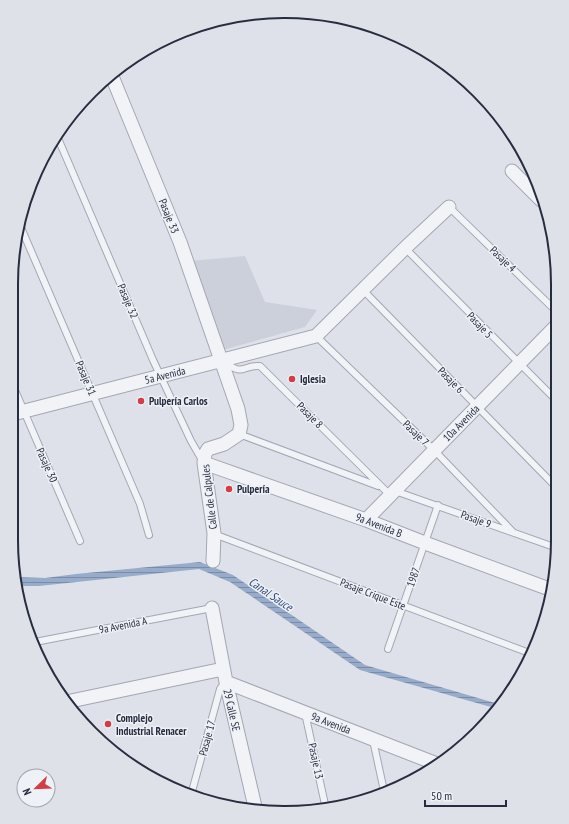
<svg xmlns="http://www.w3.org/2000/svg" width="569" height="824" viewBox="0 0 569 824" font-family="'PT Sans Narrow',sans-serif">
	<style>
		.built { fill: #ccd0db }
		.water { fill: url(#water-rules) }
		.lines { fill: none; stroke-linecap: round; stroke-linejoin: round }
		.lane-casing { stroke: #a3a7b3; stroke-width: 8 }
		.street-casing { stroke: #a3a7b3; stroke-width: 15 }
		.lane { stroke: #f1f3f7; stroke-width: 6 }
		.street { stroke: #f1f3f7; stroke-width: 13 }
		.poi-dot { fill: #d43d44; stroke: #eef1f6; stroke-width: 1.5 }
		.labels { text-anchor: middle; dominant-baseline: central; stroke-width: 3; stroke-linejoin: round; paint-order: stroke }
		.street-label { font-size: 11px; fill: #272d40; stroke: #eef1f6 }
		.poi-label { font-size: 11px; font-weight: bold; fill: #272d40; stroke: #eef1f6; text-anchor: start }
		.water-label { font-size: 12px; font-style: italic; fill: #2f4776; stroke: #eef1f6 }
		.rim { fill: none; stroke: #272d40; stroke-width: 2 }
	</style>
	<defs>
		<pattern id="water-rules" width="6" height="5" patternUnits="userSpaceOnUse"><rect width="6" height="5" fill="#97abcb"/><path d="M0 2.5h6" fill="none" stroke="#7b8ca6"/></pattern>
	</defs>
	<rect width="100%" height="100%" fill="#dee1e9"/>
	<path class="built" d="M245,256L265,302L317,310L305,327L219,351L190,261Z"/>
	<path class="water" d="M200,562L233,575L365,665L502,705L498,709L360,670L230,582L199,569L39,586H17L16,577L45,578L76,574Z"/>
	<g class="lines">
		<defs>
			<path id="lane" d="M57,136L153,360L191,441L202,460
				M449,207L556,311
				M19,223L140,504L149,535
				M405,248L557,401
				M362,289L557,488
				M316,336L434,450L513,532
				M224,362C245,377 241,365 260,366L390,495
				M14,388L80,541
				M239,434L378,486
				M395,491L557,548
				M214,534L532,654
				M35,642L212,608
				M388,649L438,505
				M305,713L326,809
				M373,740L384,791
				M191,795L220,689L225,682"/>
			<path id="street" d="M111,74L180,242L238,409L241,425L239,434L224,444L208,449L205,454L204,463L214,533L213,561
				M512,171L541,200
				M13,414L316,336L405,248L449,207
				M204,463L366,520L425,543L552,590
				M366,520L556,326
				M212,608L226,682L256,811
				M226,682L437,764
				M66,702L223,669"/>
		</defs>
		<use href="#lane" class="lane-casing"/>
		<use href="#street" class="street-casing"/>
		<use href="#lane" class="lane"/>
		<use href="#street" class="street"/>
	</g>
	<g class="poi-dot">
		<circle cx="292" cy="379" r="4"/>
		<circle cx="141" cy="401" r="4"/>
		<circle cx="229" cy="489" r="4"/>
		<circle cx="108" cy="724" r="4"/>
	</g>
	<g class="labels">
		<g class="street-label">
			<text transform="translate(169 216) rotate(68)">Pasaje 33</text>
			<text transform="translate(503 259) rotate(44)">Pasaje 4</text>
			<text transform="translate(128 301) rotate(67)">Pasaje 32</text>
			<text transform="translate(480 325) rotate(46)">Pasaje 5</text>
			<text transform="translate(165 375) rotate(-14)">5a Avenida</text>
			<text transform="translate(86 378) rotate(67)">Pasaje 31</text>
			<text transform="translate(451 380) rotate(45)">Pasaje 6</text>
			<text transform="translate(310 415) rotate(45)">Pasaje 8</text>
			<text transform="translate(461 423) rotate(-45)">10a Avenida</text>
			<text transform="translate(416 433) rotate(44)">Pasaje 7</text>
			<text transform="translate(47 465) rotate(66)">Pasaje 30</text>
			<text transform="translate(209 497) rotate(-97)">Calle de Calpules</text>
			<text transform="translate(476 519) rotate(20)">Pasaje 9</text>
			<text transform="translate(379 525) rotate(21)">9a Avenida B</text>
			<text transform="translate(413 577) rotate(-71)">1987</text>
			<text transform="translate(373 594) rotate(21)">Pasaje Crique Este</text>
			<text transform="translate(123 625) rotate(-11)">9a Avenida A</text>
			<text transform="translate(232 710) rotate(77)">29 Calle SE</text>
			<text transform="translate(331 723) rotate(21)">9a Avenida</text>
			<text transform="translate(207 738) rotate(-75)">Pasaje 17</text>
			<text transform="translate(316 761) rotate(78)">Pasaje 13</text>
		</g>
		<g class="poi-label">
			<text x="300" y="379">Iglesia</text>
			<text x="149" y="401">Pulpería Carlos</text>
			<text x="237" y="489">Pulpería</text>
			<text x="116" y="718">Complejo<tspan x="116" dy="13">Industrial Renacer</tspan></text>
		</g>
		<g class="water-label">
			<text transform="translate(271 594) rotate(34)">Canal Sauce</text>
		</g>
	</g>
	<path d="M0 0H569V824H0ZM284 18H285A266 266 0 0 1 551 284V540A266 266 0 0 1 285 806H284A266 266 0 0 1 18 540V284A266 266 0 0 1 284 18Z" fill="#dee1e7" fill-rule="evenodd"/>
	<path class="rim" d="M284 18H285A266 266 0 0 1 551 284V540A266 266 0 0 1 285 806H284A266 266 0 0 1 18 540V284A266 266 0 0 1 284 18Z"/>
	<g transform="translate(36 788) rotate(247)"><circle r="19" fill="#eef1f6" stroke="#9ea3ad"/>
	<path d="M0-3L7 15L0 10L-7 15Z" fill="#d43d44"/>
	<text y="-6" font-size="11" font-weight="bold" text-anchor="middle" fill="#272d40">N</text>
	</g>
	<path d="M425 800v6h81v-6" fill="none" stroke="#272d40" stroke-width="2"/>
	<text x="431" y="800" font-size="12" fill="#272d40" stroke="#eef1f6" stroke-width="3" paint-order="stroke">50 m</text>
</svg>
